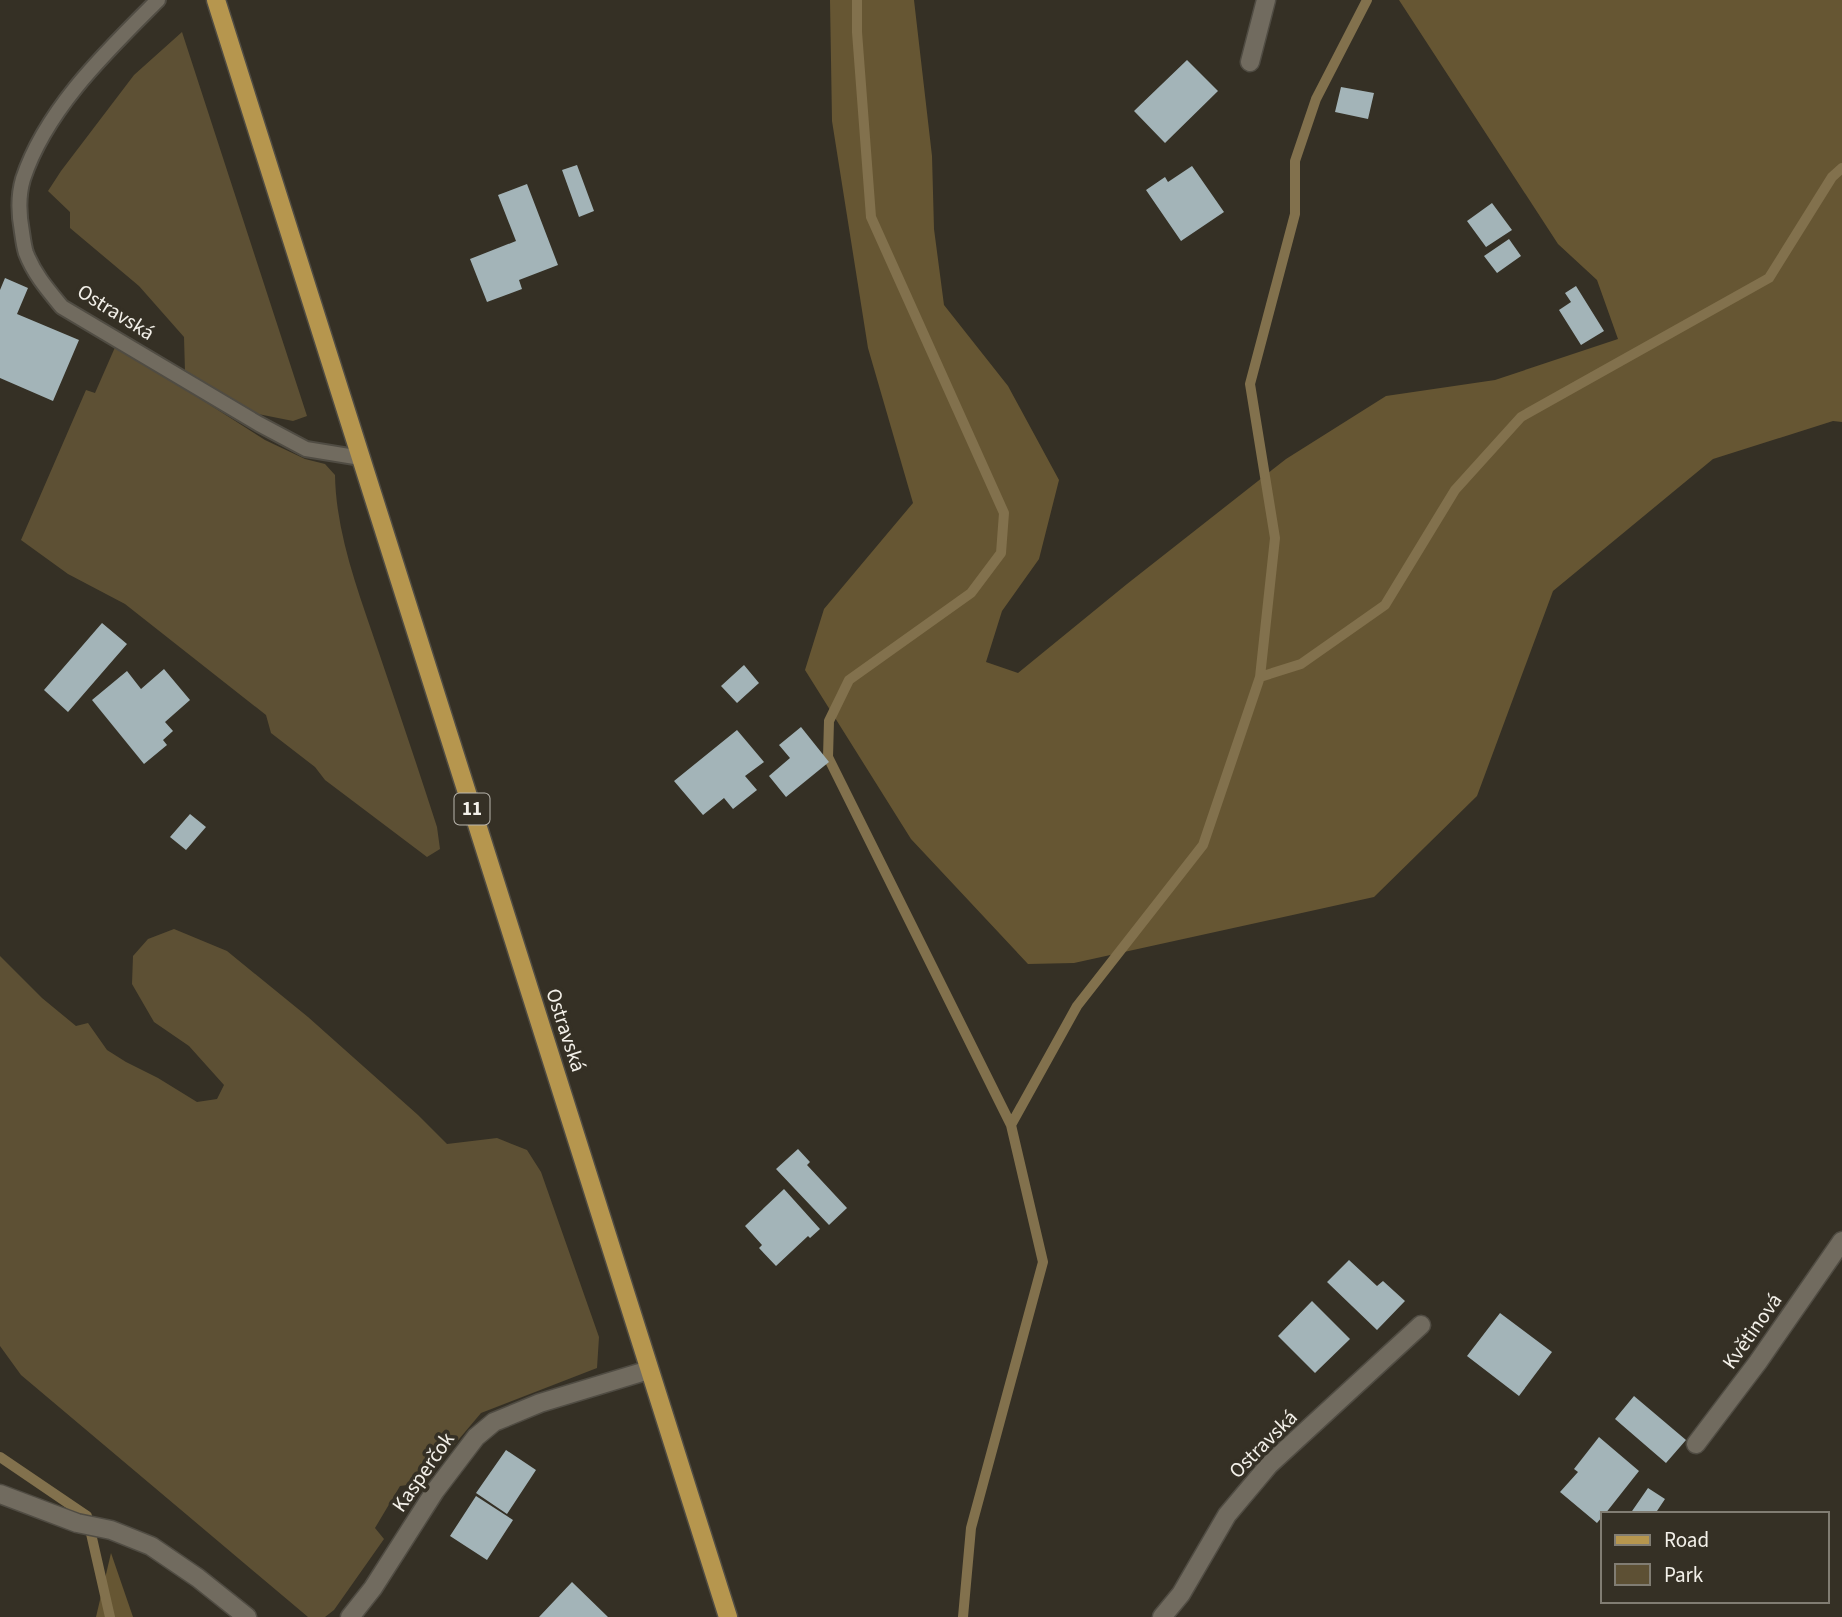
<svg xmlns="http://www.w3.org/2000/svg" width="1842" height="1617" viewBox="0 0 1842 1617" font-family="'Source Sans 3',sans-serif">
	<style>
		.green { fill: #5d5034 }
		.forest { fill: #665633 }
		.lines { fill: none; stroke-linecap: round; stroke-linejoin: round }
		.stream { stroke: #82714d; stroke-width: 10 }
		.building { fill: #a3b4b8 }
		.service-casing { stroke: #504c43; stroke-width: 18 }
		.minor-casing { stroke: #504c43; stroke-width: 21 }
		.primary-casing { stroke: #504c43; stroke-width: 21 }
		.service { stroke: #716b5f; stroke-width: 14 }
		.minor { stroke: #716b5f; stroke-width: 18 }
		.primary { stroke: #b6964e; stroke-width: 18 }
		.labels { text-anchor: middle; dominant-baseline: central; stroke-width: 7; stroke-linejoin: round; paint-order: stroke }
		.shield { fill: #353025; stroke: #bab6ae; stroke-width: 2 }
		.shield-label { font-size: 19px; font-weight: bold; fill: #f3f0e9 }
		.street-label { font-size: 21px; fill: #f3f0e9; stroke: #353025 }
	</style>
	<rect width="100%" height="100%" fill="#353025"/>
	<path class="green" d="M182,32L307,416L293,421L258,414L185,372L184,337L139,286L70,228V212L48,191L61,171L134,75Z
		M116,345L265,440L305,459L325,464L335,475C336,535 359,593 378,650C398,709 418,768 437,827L440,849L427,857L325,780L315,767L271,733L266,715L125,604L68,574L21,540L86,390L95,393Z
		M174,929L227,951L308,1017L418,1115L447,1144L497,1138L527,1150L541,1172L599,1337L597,1368L481,1413L422,1483L400,1486L375,1528L384,1539L334,1610L325,1617H308L21,1375L0,1346V956L42,998L76,1026L88,1023L107,1050L126,1062L158,1078L197,1102L217,1099L224,1085L189,1046L154,1022L132,984L133,956L148,939Z"/>
	<path class="forest" d="M830,0H914L932,156L934,229L944,305L1008,386L1059,480L1039,559L1002,611L986,662L1018,673L1127,584L1286,459L1386,396L1495,380L1618,339L1597,280L1558,244L1399,0H1842V422L1833,421L1713,459L1553,591L1477,796L1374,897L1074,963L1028,964L911,839L805,670L824,609L913,503L868,348L832,121Z
		M111,1553L133,1617H96Z"/>
	<g class="lines">
		<path class="stream" d="M857,0V32L871,217L1004,513L1001,553L971,593L849,680L829,721L828,757L1011,1125
			M1260,677L1301,664L1385,605L1455,490L1521,417L1769,278L1832,177L1842,168
			M0,1457L87,1516L110,1617
			M963,1617L971,1528L1043,1262L1011,1125L1077,1006L1203,845L1260,677L1275,538L1250,384L1295,214V161L1316,99L1367,0"/>
	</g>
	<path class="building" d="M1187,60L1218,91L1165,143L1134,111Z
		M1341,87L1374,93L1368,119L1335,112Z
		M577,165L594,211L579,217L562,170Z
		M1192,166L1224,212L1181,241L1146,190L1165,177L1168,182Z
		M527,184L558,265L519,280L522,289L487,302L470,259L516,241L498,195Z
		M1492,203L1512,230L1486,247L1467,221Z
		M1509,239L1521,256L1497,273L1484,256Z
		M5,278L28,288L17,314L79,340L53,401L0,378V290Z
		M1576,286L1604,331L1581,345L1559,310L1571,302L1565,293Z
		M102,623L127,644L68,712L44,690Z
		M744,665L759,683L737,703L721,686Z
		M164,669L190,700L165,722L173,731L163,740L167,745L144,764L92,700L127,671L141,689Z
		M801,727L829,762L786,797L769,776L790,758L779,745Z
		M737,730L764,762L745,776L757,790L733,809L724,798L703,815L674,781Z
		M190,814L206,827L186,850L170,837Z
		M798,1149L810,1162L807,1165L847,1208L829,1225L776,1169Z
		M784,1189L820,1229L810,1238L808,1236L776,1266L759,1248L762,1245L745,1226Z
		M1349,1260L1377,1286L1383,1281L1405,1301L1377,1330L1327,1282Z
		M1312,1301L1350,1339L1315,1373L1278,1336Z
		M1500,1313L1552,1352L1519,1396L1467,1356Z
		M1634,1396L1686,1440L1666,1463L1615,1419Z
		M1599,1437L1639,1471L1605,1514H1602V1517L1597,1523L1560,1492L1578,1472L1574,1469Z
		M506,1450L536,1470L507,1514L476,1493Z
		M1648,1488L1665,1499L1655,1514H1630Z
		M476,1496L513,1520L487,1560L450,1536Z
		M572,1582L608,1617H539Z"/>
	<g class="lines">
		<defs>
			<path id="service" d="M158,0C107,51 46,109 23,179C18,196 19,216 22,232C23,239 24,247 26,253C34,274 48,290 62,307L259,424L306,449L361,458"/>
			<path id="minor" d="M1250,62L1266,0
				M1696,1444L1758,1362L1842,1241
				M0,1494L77,1523L111,1530L151,1546L198,1578L247,1617
				M350,1617L373,1588L435,1491L476,1437L494,1422L540,1403L649,1370
				M1162,1617L1181,1594L1227,1515L1269,1465L1421,1325"/>
			<path id="primary" d="M216,0L728,1617"/>
		</defs>
		<use href="#service" class="service-casing"/>
		<use href="#minor" class="minor-casing"/>
		<use href="#primary" class="primary-casing"/>
		<use href="#service" class="service"/>
		<use href="#minor" class="minor"/>
		<use href="#primary" class="primary"/>
	</g>
	<g class="labels">
		<rect class="shield" x="454.5" y="793.5" width="35" height="31" rx="5"/>
		<g class="shield-label">
			<text x="472" y="809">11</text>
		</g>
		<g class="street-label">
			<text transform="translate(116 312) rotate(32)">Ostravská</text>
			<text transform="translate(566 1030) rotate(72)">Ostravská</text>
			<text transform="translate(1752 1331) rotate(-55)">Květinová</text>
			<text transform="translate(1263 1444) rotate(-45)">Ostravská</text>
			<text transform="translate(423 1472) rotate(-55)">Kasperčok</text>
		</g>
	</g>
	<rect x="1601" y="1512" width="228" height="91" fill="#353025" stroke="#817d73" stroke-width="2"/>
	<rect x="1615" y="1535" width="35" height="10" fill="#b6964e" stroke="#817d73" stroke-width="2"/>
	<text x="1664" y="1547" font-size="21" fill="#f3f0e9">Road</text>
	<rect x="1615" y="1564" width="35" height="21" fill="#5d5034" stroke="#817d73" stroke-width="2"/>
	<text x="1664" y="1582" font-size="21" fill="#f3f0e9">Park</text>
</svg>
